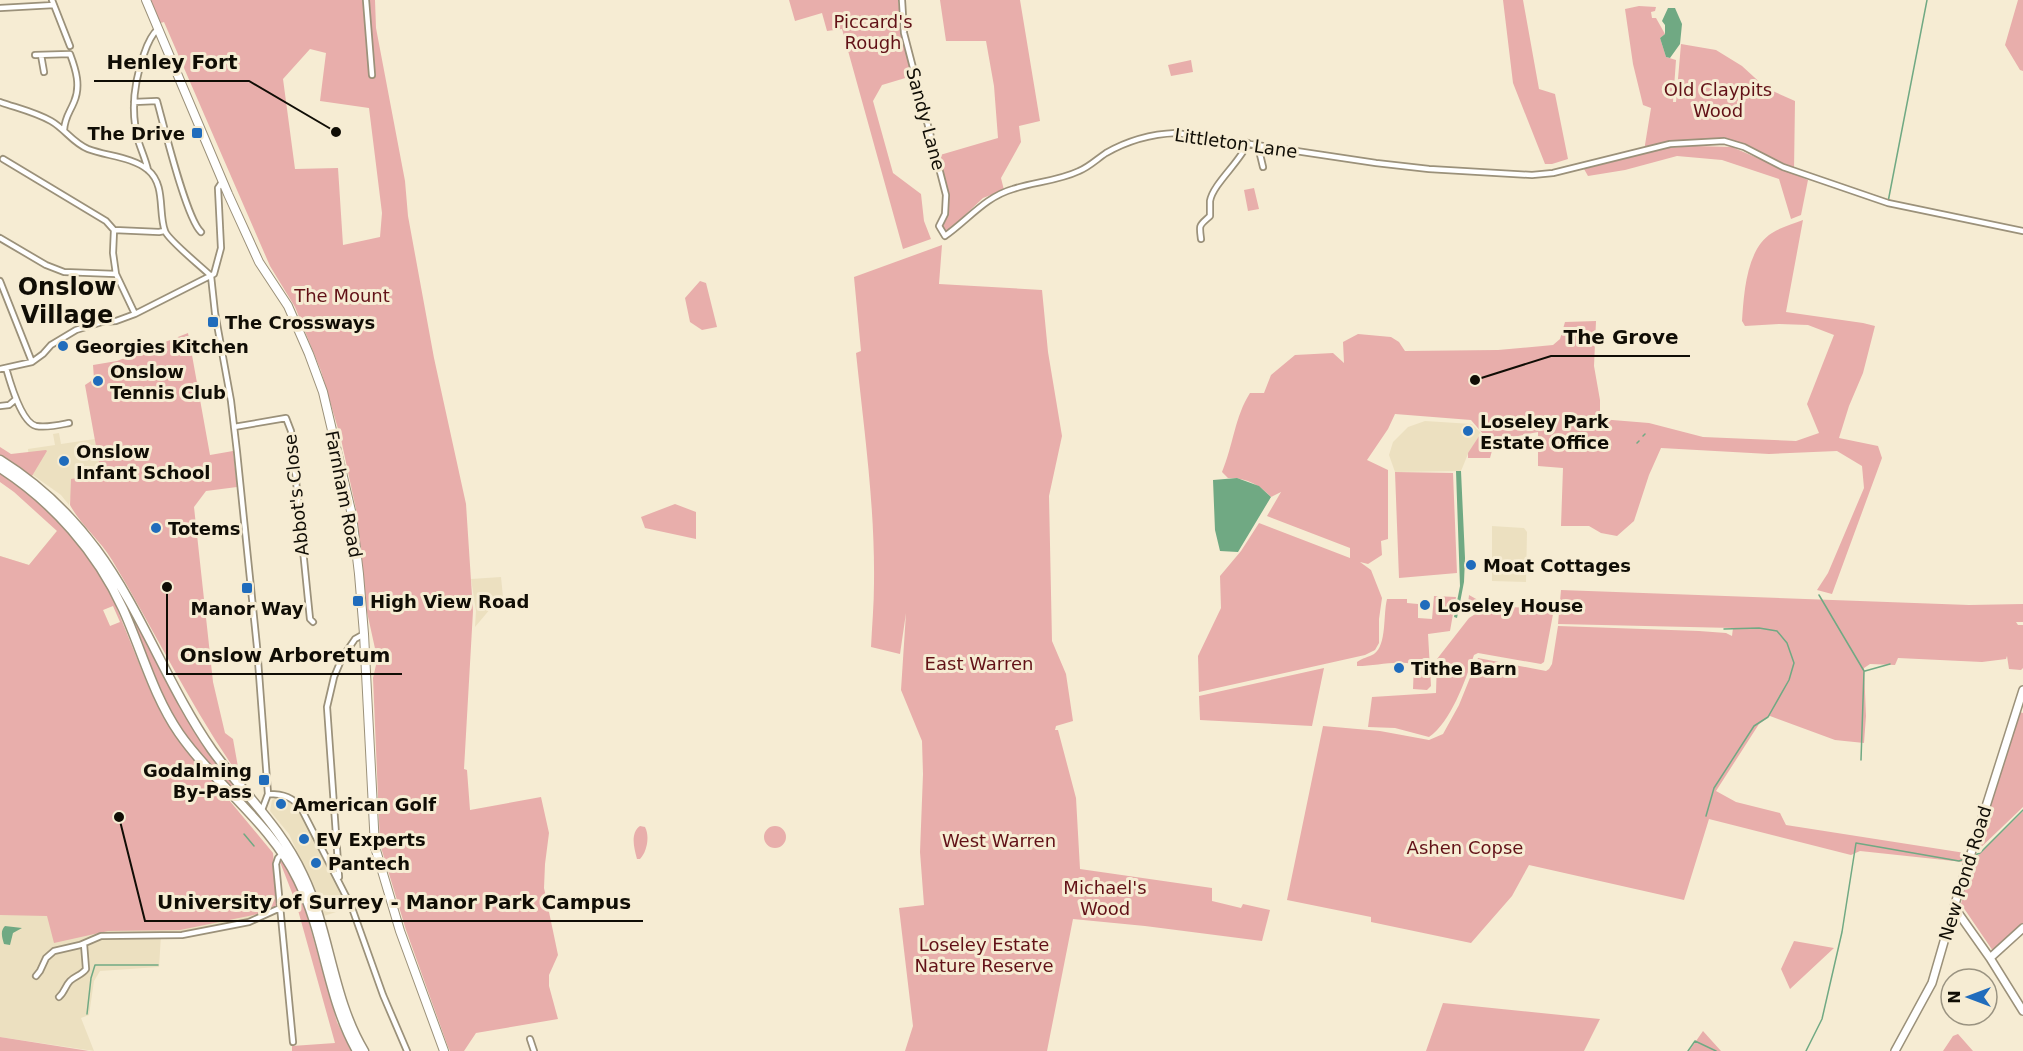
<svg xmlns="http://www.w3.org/2000/svg" width="2023" height="1051" viewBox="0 0 2023 1051" font-family="'DejaVu Sans',sans-serif">
	<style>
		.built { fill: #ece0c0 }
		.green { fill: #e8aeab; fill-rule: evenodd }
		.water { fill: #70a983 }
		.lines { fill: none; stroke-linecap: round; stroke-linejoin: round }
		.stream { stroke: #70a983; stroke-width: 1.5 }
		.street-casing { stroke: #9b917a; stroke-width: 8 }
		.secondary-casing { stroke: #9b917a; stroke-width: 10 }
		.primary-casing { stroke: #9b917a; stroke-width: 10 }
		.highway-casing { stroke: #9b917a; stroke-width: 11 }
		.street { stroke: #fff; stroke-width: 4.5 }
		.secondary { stroke: #fff; stroke-width: 7 }
		.primary { stroke: #fff; stroke-width: 8 }
		.highway { stroke: #fff; stroke-width: 8 }
		.poi-dot { fill: #206cbc; stroke: #f6ecd3; stroke-width: 2 }
		.labels { text-anchor: middle; dominant-baseline: central; stroke-width: 6; stroke-linejoin: round; paint-order: stroke }
		.park-label { font-size: 18px; fill: #621117; stroke: #f6ecd3 }
		.street-label { font-size: 18px; fill: #100d05; stroke: #f6ecd3 }
		.poi-label { font-size: 18px; font-weight: bold; fill: #100d05; stroke: #f6ecd3; text-anchor: start }
		.district-label { font-size: 24px; font-weight: bold; fill: #100d05; stroke: #f6ecd3 }
		.leader { fill: none; stroke: #100d05; stroke-width: 2 }
		.callout-dot { fill: #100d05; stroke: #f6ecd3; stroke-width: 2 }
		.callout-label { font-size: 20px; text-anchor: middle; font-weight: bold; fill: #100d05; stroke: #f6ecd3; stroke-width: 6; stroke-linejoin: round; paint-order: stroke }
	</style>
	<rect width="100%" height="100%" fill="#f6ecd3"/>
	<path class="built" d="M1425,421L1472,424L1481,433L1468,454L1461,471L1395,472L1389,455L1393,442L1408,427Z
		M59,433L61,444L95,439L101,475L75,479L69,505L61,495L30,473L28,449L55,445L53,434Z
		M1492,526L1524,528L1527,532L1526,582L1492,581Z
		M60,527L113,605L103,610L110,626L168,730L269,854L273,916L180,934L161,935L159,967L100,971L94,981L89,1015L81,1018L94,1051L0,1037V556L29,565Z
		M501,577L504,607L491,608L475,627L476,611L471,579Z
		M275,798H285L295,805L315,840L348,908L324,916L311,882L289,834L270,811L272,800Z"/>
	<path class="green" d="M147,0H375L376,28L405,181L408,216L434,358L466,504L473,611L464,769L467,770L470,810L541,797L549,833L545,864L544,888L558,955L549,975V986L558,1019L476,1033L464,1051H450L448,1047L406,930L380,844L373,678L376,665V653L367,612L357,514L341,439L321,371L295,307L270,266L164,22L157,24ZM310,49L326,53L320,101L369,108L382,213L380,237L343,245L338,168L295,169L283,79Z
		M789,0H898L901,25L912,76L882,85L873,101L893,173L921,194L924,221L931,239L903,249L842,29L827,31L822,13L795,21Z
		M940,0H1020L1040,121L1019,126L1021,142L1001,178L1004,190L983,198L946,233L942,227L949,199L940,155L998,138L994,86L986,41H946Z
		M1503,0H1523L1539,89L1555,94L1568,159L1552,164H1545L1513,83Z
		M2018,0H2023V71L2020,70L2005,45Z
		M1639,6L1656,7L1655,11L1651,12L1652,18H1656L1665,34L1660,38L1666,57L1676,60L1673,102H1676L1681,44L1716,50L1742,66L1766,88L1795,101L1794,171L1733,143L1700,141L1644,151L1651,108L1643,105L1633,64L1625,9Z
		M1191,60L1193,72L1171,76L1168,65Z
		M1695,146L1732,147L1808,180L1801,215L1791,219L1779,179L1722,160L1677,156L1625,170L1588,176L1584,169L1668,148Z
		M1254,188L1259,209L1248,211L1244,190Z
		M1803,220L1786,312L1863,323L1875,326L1863,373L1849,406L1839,438L1878,446L1882,458L1832,594L1817,590L1828,573L1864,488L1862,466L1837,451L1769,454L1661,448L1649,475L1634,521L1617,536L1601,533L1589,526H1561L1563,468L1538,466V432L1513,437L1496,436L1490,458H1468V453L1481,433L1483,434L1471,420L1395,414L1388,429L1367,460L1388,470V539L1381,541L1382,555L1368,564L1360,562L1371,570L1382,598L1379,619V643L1375,650L1365,655L1199,692L1198,656L1221,608L1220,576L1241,551L1259,523L1350,558V548L1267,516L1281,492L1271,497C1260,485 1245,477 1228,478L1222,472C1233,446 1235,416 1250,393H1264L1271,375L1295,355L1333,353L1344,363L1343,342L1358,334L1391,337L1399,342L1405,351L1498,350L1553,345L1560,339L1565,322L1596,321L1594,366L1600,400V419L1649,423L1703,437L1796,441L1819,433L1807,404L1834,335L1808,325L1779,324L1745,326L1742,321C1744,294 1746,249 1772,233C1781,227 1793,224 1803,220Z
		M942,245L939,284L1042,290L1048,352L1062,436L1049,496L1052,641L1066,674L1073,721L1056,726L1055,730H1058L1076,798L1080,869L1212,888V901L1241,908L1243,904L1270,910L1262,941L1145,926L1073,919L1047,1051H905L913,1026L899,908L924,905L920,852L923,774L922,741L901,690L906,613L900,654L871,647C872,626 874,604 874,583C875,506 864,429 856,353L861,351L854,277Z
		M700,281L706,283L717,327L702,330L690,322L685,298Z
		M188,333L210,455L233,451L237,487L206,491L194,507L213,682L225,733L233,739L238,767H243V770L238,774C190,706 155,631 112,560C100,540 80,524 70,505L71,479L101,474L85,385L94,379L93,365L117,361Z
		M0,447L11,454L46,450L47,451L32,476H30L0,456Z
		M1395,472L1453,473L1457,573L1399,578Z
		M0,473L31,496L58,521L94,565L113,599L149,688L163,717L192,758L224,794L273,853L278,907L263,913L180,930L108,931L54,943L47,916L0,915V556L29,565L57,531L14,492L0,482ZM113,606L120,622L110,626L103,610Z
		M675,504L696,512V539L645,528L641,517Z
		M84,538L117,586L181,705L251,802L268,829C233,791 196,754 169,710Z
		M1561,590L1969,605L2023,604V622H2016L2018,625H2023V668L2021,670L2009,669L2007,656L2006,659L1982,662L1898,658L1895,665L1870,664L1864,668L1866,716L1864,743L1835,740L1770,716L1759,724L1716,791L1736,802L1780,813L1786,825L1965,853L1963,862L1860,851L1851,855L1709,819L1684,900L1529,865L1512,896L1471,943L1371,922V917L1287,900L1323,726L1380,731L1429,740L1443,734L1459,705L1478,658L1546,671L1549,669L1552,664L1558,626L1699,631L1726,633L1732,636L1733,628L1558,624Z
		M1469,595L1485,604L1467,613Z
		M1434,596L1456,597L1450,631L1428,634L1431,686L1427,690L1413,689L1414,664C1394,660 1376,666 1357,666V662C1362,658 1369,657 1374,654C1387,645 1383,615 1387,599H1407V603L1418,604V618L1432,619Z
		M1488,606L1554,609L1544,662L1541,664L1478,653L1474,655C1465,681 1451,722 1429,737L1395,728L1368,727L1372,697L1436,693L1437,659L1469,618Z
		M1324,668L1312,726L1200,720L1199,696Z
		M2020,712L2023,713V807L1975,853Z
		M2023,811V923L1993,951L1961,904L1972,861Z
		M640,826L645,827C650,836 647,852 640,859H637C634,848 630,833 640,826Z
		M764 837a11 11 0 1 1 22 0a11 11 0 1 1-22 0Z
		M280,862H284L286,866L303,902L337,1022L351,1051H292V1046L335,1043L296,903Z
		M1794,941L1834,948L1790,989L1781,969Z
		M1443,1003L1600,1019L1584,1051H1426Z
		M1703,1031L1721,1051H1689Z
		M1958,1034L1973,1051H1943L1953,1036Z
		M0,1037L89,1051H0Z"/>
	<path class="water" d="M1668,8H1675L1682,24L1680,44L1670,58L1666,57L1660,38L1665,34V25L1662,21Z
		M1456,471H1461L1465,558L1464,582L1457,618L1454,617L1460,586Z
		M1237,478L1259,486L1271,497L1238,552L1220,551L1215,530L1213,480Z
		M5,926L22,928L13,933L10,945L4,944C2,937 0,931 5,926Z"/>
	<g class="lines">
		<path class="stream" d="M1888,202L1927,0
			M1643,436L1645,434
			M1637,443L1639,441
			M1819,595L1864,671L1861,760
			M1865,671L1890,664
			M1706,816L1714,788L1754,726L1768,717L1789,680L1794,663L1787,643L1777,631L1759,628L1724,629
			M244,834L254,846
			M1975,855L1980,853L2023,810
			M87,1014L91,978L95,965H158
			M1688,1051L1695,1041L1716,1051
			M1806,1051L1822,1019L1842,932L1856,843L1959,861L1967,858"/>
		<defs>
			<path id="street" d="M52,0L70,46
				M366,0L372,75
				M902,0L904,33L946,195L945,214L939,226L945,236C968,220 985,197 1013,189C1034,182 1058,181 1079,171C1089,167 1097,159 1106,153C1127,141 1151,134 1176,133L1376,163L1429,169L1532,175L1553,173L1670,144L1724,141L1744,147L1783,167L1888,203L2023,231
				M0,8L54,5
				M35,55L70,54C76,70 81,86 74,102C69,114 65,117 64,130
				M41,55L44,72
				M0,102C17,108 35,112 51,121C65,129 73,143 88,149C106,156 133,157 148,170C166,185 158,213 165,231C168,240 203,268 211,276L215,313L231,401L237,452L257,647L268,794L262,810
				M134,102L157,101C164,126 186,218 201,232
				M1258,146L1263,167
				M3,159L106,221L114,230L159,232L164,231
				M148,170C146,161 142,152 139,143C130,113 134,82 144,54C147,45 151,35 158,29
				M114,230L113,253L116,274L135,314
				M0,238L46,265L64,272L116,274
				M1201,239C1199,224 1199,226 1210,216C1210,211 1210,206 1210,201C1213,184 1240,162 1248,143
				M0,281L32,362
				M6,368C10,382 21,422 36,426C47,428 59,425 69,423
				M0,369L32,362L43,354L51,345L76,330L102,322L116,321L135,314L214,274L221,248L218,188L222,182
				M0,406L9,405L16,399
				M234,427L286,418L291,431L310,619L313,622
				M268,794C283,794 294,797 302,810L352,908L383,995L407,1051
				M283,853L278,858L276,864L293,1042
				M339,877L327,707L334,677L342,658L355,639L364,634
				M36,976L40,971L46,958L54,951L80,945L101,936L182,935L249,922L280,908
				M59,997C65,992 65,986 70,981C75,976 82,975 86,969L84,944
				M530,1039L534,1051"/>
			<path id="secondary" d="M1954,907L1990,958L2023,1011
				M1990,958L2023,928
				M1895,1051L1932,983L1954,907L2023,690"/>
			<path id="primary" d="M146,0L228,194L259,262L288,306L309,354L323,392L352,515L359,574L364,634L375,847L400,931L444,1051"/>
			<path id="highway" d="M0,460C37,483 70,514 96,549C142,611 168,687 212,750C243,793 281,827 303,875C330,931 332,998 364,1051
				M0,468C53,502 97,552 123,609C142,651 153,695 179,733C215,785 270,822 298,880C325,935 327,998 357,1051"/>
		</defs>
		<use href="#street" class="street-casing"/>
		<use href="#secondary" class="secondary-casing"/>
		<use href="#primary" class="primary-casing"/>
		<use href="#highway" class="highway-casing"/>
		<use href="#street" class="street"/>
		<use href="#secondary" class="secondary"/>
		<use href="#primary" class="primary"/>
		<use href="#highway" class="highway"/>
	</g>
	<g class="poi-dot">
		<rect x="191" y="127" width="12" height="12" rx="3"/>
		<rect x="207" y="316" width="12" height="12" rx="3"/>
		<circle cx="63" cy="346" r="6"/>
		<circle cx="98" cy="381" r="6"/>
		<circle cx="1468" cy="431" r="6"/>
		<circle cx="64" cy="461" r="6"/>
		<circle cx="156" cy="528" r="6"/>
		<circle cx="1471" cy="565" r="6"/>
		<rect x="241" y="582" width="12" height="12" rx="3"/>
		<rect x="352" y="595" width="12" height="12" rx="3"/>
		<circle cx="1425" cy="605" r="6"/>
		<circle cx="1399" cy="668" r="6"/>
		<rect x="258" y="774" width="12" height="12" rx="3"/>
		<circle cx="281" cy="804" r="6"/>
		<circle cx="304" cy="839" r="6"/>
		<circle cx="316" cy="863" r="6"/>
	</g>
	<g class="labels">
		<g class="park-label">
			<text x="873" y="21">Piccard's<tspan x="873" dy="21">Rough</tspan></text>
			<text x="1718" y="89">Old Claypits<tspan x="1718" dy="21">Wood</tspan></text>
			<text x="342" y="295">The Mount</text>
			<text x="979" y="663">East Warren</text>
			<text x="999" y="840">West Warren</text>
			<text x="1465" y="847">Ashen Copse</text>
			<text x="1105" y="887">Michael's<tspan x="1105" dy="21">Wood</tspan></text>
			<text x="984" y="944">Loseley Estate<tspan x="984" dy="21">Nature Reserve</tspan></text>
		</g>
		<g class="street-label">
			<text transform="translate(926 119) rotate(75)">Sandy Lane</text>
			<text transform="translate(1236 143) rotate(8)">Littleton Lane</text>
			<text transform="translate(344 494) rotate(79)">Farnham Road</text>
			<text transform="translate(296 495) rotate(-96)">Abbot's Close</text>
			<text transform="translate(1965 873) rotate(-73)">New Pond Road</text>
		</g>
		<g class="poi-label">
			<text x="185" y="133" text-anchor="end">The Drive</text>
			<text x="225" y="322">The Crossways</text>
			<text x="75" y="346">Georgies Kitchen</text>
			<text x="110" y="371">Onslow<tspan x="110" dy="21">Tennis Club</tspan></text>
			<text x="1480" y="421">Loseley Park<tspan x="1480" dy="21">Estate Office</tspan></text>
			<text x="76" y="451">Onslow<tspan x="76" dy="21">Infant School</tspan></text>
			<text x="168" y="528">Totems</text>
			<text x="1483" y="565">Moat Cottages</text>
			<text x="370" y="601">High View Road</text>
			<text x="1437" y="605">Loseley House</text>
			<text x="247" y="608" text-anchor="middle">Manor Way</text>
			<text x="1411" y="668">Tithe Barn</text>
			<text x="252" y="770" text-anchor="end">Godalming<tspan x="252" dy="21">By-Pass</tspan></text>
			<text x="293" y="804">American Golf</text>
			<text x="316" y="839">EV Experts</text>
			<text x="328" y="863">Pantech</text>
		</g>
		<g class="district-label">
			<text x="67" y="287">Onslow<tspan x="67" dy="28">Village</tspan></text>
		</g>
	</g>
	<path class="leader" d="M336 132L249 81H94M1475 380L1551 356H1690M167 587L167 674H402M119 817L145 921H643"/>
	<g class="callout-dot">
		<circle cx="336" cy="132" r="6"/>
		<circle cx="1475" cy="380" r="6"/>
		<circle cx="167" cy="587" r="6"/>
		<circle cx="119" cy="817" r="6"/>
	</g>
	<g class="callout-label">
		<text x="172" y="69">Henley Fort</text>
		<text x="1621" y="344">The Grove</text>
		<text x="285" y="662">Onslow Arboretum</text>
		<text x="394" y="909">University of Surrey - Manor Park Campus</text>
	</g>
	<g transform="translate(1969 997) rotate(270)"><circle r="28" fill="#f6ecd3" stroke="#9a9381" stroke-width="1.5"/>
	<path d="M0-4.5L10 22L0 15L-10 22Z" fill="#206cbc"/>
	<text y="-9" font-size="16" font-weight="bold" text-anchor="middle" fill="#100d05">N</text>
	</g>
</svg>
